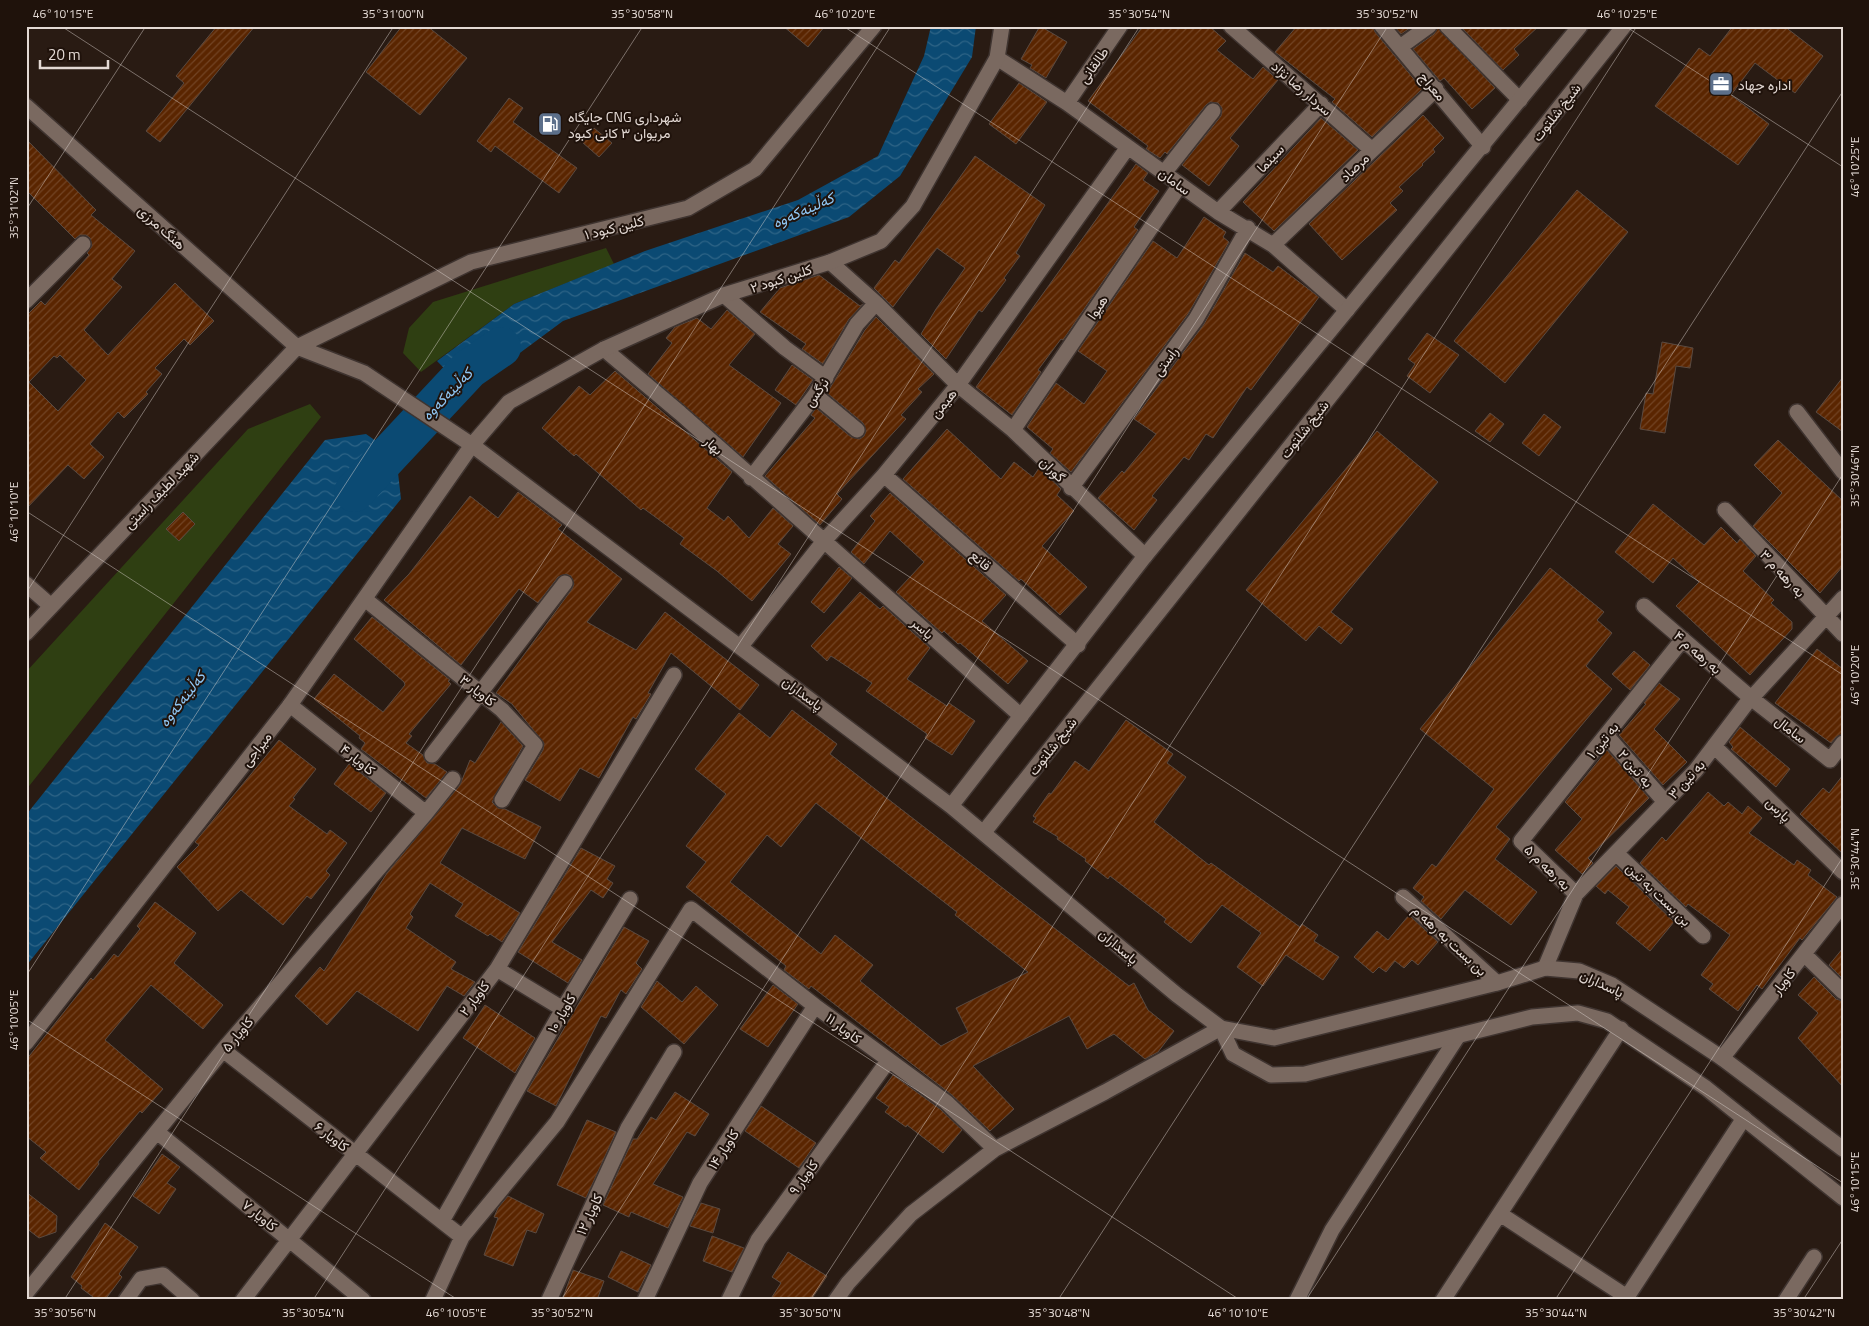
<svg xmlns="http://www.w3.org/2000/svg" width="1869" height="1326" viewBox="0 0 1869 1326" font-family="'Titillium Web',Vazirmatn,sans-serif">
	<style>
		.green { fill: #2f3f12 }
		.water { fill: url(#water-waves) }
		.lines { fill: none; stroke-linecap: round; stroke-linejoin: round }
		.river { stroke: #0b4a73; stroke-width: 40 }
		.building { fill: url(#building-hatch); stroke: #5a4a41; fill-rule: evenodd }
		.street-casing { stroke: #3f3430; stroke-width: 18 }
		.secondary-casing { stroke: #3f3430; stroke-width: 18 }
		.street { stroke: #7a6960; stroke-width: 15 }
		.secondary { stroke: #7a6960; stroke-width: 15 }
		.ticks { fill: none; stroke: #e3d9d4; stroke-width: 1; stroke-opacity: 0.45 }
		.labels { text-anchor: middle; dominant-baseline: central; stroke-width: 4; stroke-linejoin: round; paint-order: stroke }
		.street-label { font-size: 14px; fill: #e3d9d4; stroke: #1f120b }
		.poi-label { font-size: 14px; fill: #e3d9d4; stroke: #1f120b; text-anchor: start }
		.water-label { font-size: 15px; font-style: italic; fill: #90c7f4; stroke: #1f120b }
		.neatline { fill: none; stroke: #e3d9d4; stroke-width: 2 }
		.ticks-label { font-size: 12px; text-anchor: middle; fill: #e3d9d4 }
	</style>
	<defs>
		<pattern id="water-waves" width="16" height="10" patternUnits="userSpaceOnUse" patternTransform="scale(1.25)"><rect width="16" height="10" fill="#0b4a73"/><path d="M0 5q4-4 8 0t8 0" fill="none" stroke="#2e6486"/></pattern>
		<pattern id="building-hatch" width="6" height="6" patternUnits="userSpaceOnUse" patternTransform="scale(1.25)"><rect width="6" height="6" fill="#5a2500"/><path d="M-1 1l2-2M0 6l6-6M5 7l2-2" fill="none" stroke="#724424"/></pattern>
	</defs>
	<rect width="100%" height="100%" fill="#291b13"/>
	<path class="green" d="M606,248L614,264L514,304L421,372L403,353L409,328L433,302Z
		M310,404L321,417L26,790V672L248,429Z"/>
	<path class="water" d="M931,26H976L972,57L900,176L849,217L563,321L467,392L437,361L514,304L645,251L798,200L878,156L924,56Z
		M366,434L396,455L401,499L26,966V815L325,440Z"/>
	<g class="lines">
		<path class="river" d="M354,492L469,369L501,347"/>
	</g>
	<path class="building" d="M217,26H255L160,142L146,131L184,83L176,76Z
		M402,26H427L467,58L420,115L366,72Z
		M783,26H825L808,47Z
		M1040,26L1067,42L1046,78L1030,68L1032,65L1021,59Z
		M1143,26H1209L1226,41L1217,50L1253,79L1263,67L1278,80L1230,138L1239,146L1209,186L1182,165L1221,116L1222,108L1218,103L1210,102L1206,105L1167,154L1165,152L1160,158L1146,149L1148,146L1088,101Z
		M1297,26H1373L1375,32L1422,89L1372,137L1332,102L1335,99L1275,52Z
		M1394,26H1413L1401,34Z
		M1460,26H1539L1514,49L1519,55L1503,70Z
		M1733,26H1784L1823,56L1795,93L1755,63L1731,95L1769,124L1738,165L1655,106L1699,48L1710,56Z
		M1438,28L1495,88L1472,109L1444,78L1440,81L1413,49L1434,34Z
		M1019,83L1047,102L1016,144L989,124Z
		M509,98L523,108L513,122L577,168L559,193L495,146L491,152L477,141Z
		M1423,115L1444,138L1433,149L1435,152L1422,164L1423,165L1399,187L1403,191L1390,203L1397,210L1342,260L1309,224Z
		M1321,118L1358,150L1274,231L1243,202Z
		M594,128L612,143L599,157L582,142Z
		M26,139L96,210L91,215L135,251L112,279L122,287L84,330L108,355L175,283L214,321L190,345L184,339L155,368L162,374L146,392L148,394L124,418L118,412L90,444L104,457L84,479L68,465L26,509V316L41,301L45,305L89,255L87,253L92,246L90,238L86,235H80L75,239L26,190ZM60,355L86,380L58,411L29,382L54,356L57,358Z
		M975,156L1045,205L1016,253L1020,256L1004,278L1006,280L982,312L979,310L946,359L921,334L936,309L965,268L937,248L893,307L874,288L895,260L899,263Z
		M1136,164L1148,173L1143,180L1159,191L1134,227L1138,230L1063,340L1061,339L1038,370L1041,372L1012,415L976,387Z
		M1577,190L1628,232L1505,383L1454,341Z
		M1204,217L1226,232L1223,237L1229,242L1188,314L1071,472L1050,453L1053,449L1027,427L1056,383L1084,404L1107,371L1078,351L1153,241L1177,258Z
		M1245,253L1273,272L1278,266L1319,297L1251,390L1247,387L1213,438L1206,434L1189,460L1184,457L1152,496L1157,500L1134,530L1098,498L1122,471L1124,473L1156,434L1134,419L1204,324Z
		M819,275L860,306L863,304L849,319L823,364L802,349L806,344L760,312L780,288Z
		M727,310L755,334L729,365L781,403L743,457L648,374L672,343L666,338L675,327L697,318L711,329Z
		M876,317L934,374L918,389L922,392L901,415L906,419L837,494L842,499L820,525L765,476L815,418L811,415L816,408L851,437L860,439L864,436L866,431L863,423L827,393L865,330Z
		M1427,333L1459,355L1430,393L1407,376L1415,364L1408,359Z
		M1662,342L1693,348L1690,368L1676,366L1665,433L1640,429L1646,393L1653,394Z
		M792,365L813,380L796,405L775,390Z
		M615,371L732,472L707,508L724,521L728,516L749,538L773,508L793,526L778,544L791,554L752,601L717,571L680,544L684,538L643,508L641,510L576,454L574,456L542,428L579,386L590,395Z
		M1843,377V432L1816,412Z
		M1490,413L1504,424L1490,442L1475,431Z
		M1544,414L1561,427L1539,456L1522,443Z
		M947,429L1001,479L1014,462L1033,477L1039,468L1061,489L1057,495L1074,511L1042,546L1087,587L1060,615L1021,579L1019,581L903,479Z
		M1377,431L1438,482L1331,612L1353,629L1341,644L1319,626L1306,641L1246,590Z
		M1778,440L1843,501V566L1820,593L1753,526L1782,493L1754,465Z
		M518,492L562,525L558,529L622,579L587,622L636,650L665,612L759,685L740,710L671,653L648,693L651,694L636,719L633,717L599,778L580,768L560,801L525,780L543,750L544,743L512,704L496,693L572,589L574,584L571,576L566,574L558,577L538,603L519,589L461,665L384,600L409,574L470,496L498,518Z
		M890,493L1006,595L982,621L1028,661L1008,684L960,643L958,644L944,631L942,633L896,592L924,562L890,531L864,564L851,552L875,521L870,516Z
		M1653,504L1704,545L1721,527L1737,543L1740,539L1756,556L1743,571L1774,600L1771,603L1792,622V629L1750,675L1676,606L1699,582L1673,558L1653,583L1615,552Z
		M183,512L195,524L179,541L166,529Z
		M839,567L852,578L824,613L811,602Z
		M1550,568L1604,612L1597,620L1612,633L1586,666L1612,689L1496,827L1510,839L1495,859L1537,892L1511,925L1465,890L1441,919L1421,901L1424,897L1413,888L1432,864L1436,867L1494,789L1420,729Z
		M860,592L880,609L883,606L930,648L907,679L947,706L949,703L975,721L952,755L925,738L927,734L866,691L872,683L831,656L827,661L811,646Z
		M372,617L450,680L448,681L451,684L409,734L412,736L406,743L423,755L427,763L435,764L447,772L426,798L361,749L365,743L359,738L360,736L314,699L334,674L383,712L405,685L404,682L354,639Z
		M1817,649L1843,669V734L1836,737L1831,743L1775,703Z
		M1634,651L1650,665L1630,690L1612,674Z
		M1659,683L1680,699L1654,729L1687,762L1663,785L1619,735L1646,704L1644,703Z
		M792,710L837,744L830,754L1129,986L1134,983L1148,1010L1174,1031L1158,1052L1145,1059L1114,1034L1087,1049L1069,1016L973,1066L1014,1109L990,1131L952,1095L811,986L809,989L784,970L786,966L686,887L706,862L686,846L726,794L695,769L739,713L770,738ZM816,803L957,912L955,915L1028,972L956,1008L968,1032L941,1046L860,981L873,965L835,935L821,954L730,882L767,835L781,847Z
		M1126,720L1173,754L1167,763L1186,777L1154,822L1209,865L1211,863L1300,927L1302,924L1318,935L1314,941L1339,957L1323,980L1286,955L1263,986L1237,967L1261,933L1222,905L1191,943L1164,922L1166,919L1110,876L1108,879L1085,861L1086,859L1057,839L1058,837L1033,822L1036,818L1033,816L1049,793L1051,794L1075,761L1089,771Z
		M501,722L523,746L492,802L498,808L505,809L541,827L525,859L462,828L440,863L520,913L502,942L490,934L488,936L455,916L463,904L430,883L410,914L413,917L406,928L456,962L451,969L475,982L464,996L447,986L418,1031L357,991L327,1025L295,996L320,967L324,971L387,873L460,785L470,760L475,763Z
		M1740,727L1790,769L1776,787L1731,749L1733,747L1729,742Z
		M279,740L316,769L293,798L295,799L289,806L327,834L330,830L347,843L326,871L330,875L311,899L307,896L283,925L241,890L218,911L177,867L199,845L195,842Z
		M1607,750L1649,798L1588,858L1593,863L1582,874L1555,850L1582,819L1565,802Z
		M349,764L386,793L371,812L334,784Z
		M1843,775V854L1800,814L1823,788L1829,793Z
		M1708,792L1724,806L1728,802L1742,814L1748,806L1762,818L1749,833L1794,865L1797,860L1811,870L1808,875L1837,897L1802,940L1800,938L1762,989L1757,985L1738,1011L1709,989L1713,984L1701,975L1730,935L1688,904L1686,907L1640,863L1662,837L1666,841Z
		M581,848L615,866L607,879L613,883L603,898L591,890L552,942L582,960L568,983L518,952Z
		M1616,866L1674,922L1650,951L1616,923L1629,907L1608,890L1605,894L1596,886Z
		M155,902L196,933L174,963L223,1005L203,1029L151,985L105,1040L163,1089L142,1113L140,1111L98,1162L99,1164L79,1190L40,1158L46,1152L26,1136V1060L91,978L93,980L114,954L118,957L140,929L137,926Z
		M1409,915L1438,942L1418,965L1412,960L1404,968L1395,961L1386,972L1379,967L1373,973L1354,957L1377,931L1388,940Z
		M624,927L649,941L636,963L642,969L626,994L621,990L606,1018L601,1016L556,1106L527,1091Z
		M1843,948V979L1829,965Z
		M1814,977L1836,999L1843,1001V1087L1798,1038L1818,1013L1798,995Z
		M657,981L682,1002L696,986L718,1005L684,1044L641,1007Z
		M773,985L798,1004L768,1047L740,1029Z
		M485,1005L535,1038L515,1073L463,1038Z
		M893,1075L940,1109L962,1130L943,1153L907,1125L906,1127L885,1112L889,1107L876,1098Z
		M675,1092L709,1114L695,1136L687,1132L653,1184L683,1197L668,1228L631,1212L629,1217L603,1205L633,1139H637L651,1117L656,1120Z
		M761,1106L816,1143L799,1168L745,1131Z
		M587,1120L616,1132L586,1198L557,1185Z
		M162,1154L180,1167L167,1183L176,1189L159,1214L133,1196Z
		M26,1192L57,1216L56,1232L39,1238L26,1228Z
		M508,1196L544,1214L536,1233L527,1230L513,1266L484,1255L498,1218L494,1217L498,1208Z
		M701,1203L720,1209L713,1233L690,1226Z
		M105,1223L138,1247L119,1274L122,1277L105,1300H97L81,1288L82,1286L71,1277Z
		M712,1236L744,1248L732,1272L703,1261Z
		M621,1251L651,1265L638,1292L608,1277Z
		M788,1252L827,1276L811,1300H770L781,1283L772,1277Z
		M573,1270L604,1281L597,1300H562Z"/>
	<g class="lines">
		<defs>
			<path id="street" d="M1231,26L1372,150
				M1382,26L1483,147
				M1447,26L1520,100
				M1400,47L1429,26
				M997,58L1067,103L1218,212L1273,245L1347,310
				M1067,103L1120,26
				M1164,173L1213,111
				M1218,212L1321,104
				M1273,245L1436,89
				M830,262L876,303L958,385L1013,430L1145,556
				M724,295L785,348L826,378
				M26,301L83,244
				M604,349L680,413L1021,716
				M815,395L857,430
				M1797,412L1843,472
				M1013,430L1180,185
				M884,475L1078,645
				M751,478L815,395L857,324L876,303
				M1071,488L1196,319L1248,228
				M1725,510L1843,634
				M26,584L51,606
				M366,600L502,710L535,745L502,800
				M1644,606L1751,698L1830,760L1843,743
				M741,646L824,541L884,475L958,385L1128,147
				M290,705L426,813
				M1606,735L1665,802
				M1714,746L1843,872
				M432,755L565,583
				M1616,853L1703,936
				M1576,894L1521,841L1683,639
				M1403,897L1497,983
				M1804,954L1843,992
				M1545,968L1576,894L1696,770L1746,704L1843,598
				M497,969L563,1009
				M223,1050L462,1237
				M1722,1058L1843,904
				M157,1132L363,1300
				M1500,1214L1627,1297
				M442,1221L563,1009L630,899
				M26,1293L223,1050L426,813L453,779
				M126,1300L141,1279L163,1275L192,1300
				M243,1300L497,969L674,675
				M433,1300L462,1237L557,1122L691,909L815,1006L946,1102L995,1149
				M549,1300L628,1128L674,1052
				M645,1300L700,1183L815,1006
				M729,1300L758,1240L888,1061
				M836,1300L848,1283L911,1214L995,1149L1105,1092L1221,1028
				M1297,1300L1332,1230L1458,1036
				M1443,1300L1621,1029
				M1625,1300L1744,1118
				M1786,1300L1814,1257"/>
			<path id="secondary" d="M26,106L297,347L364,373L472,445L951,806L1177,995L1221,1028L1274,1038L1497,983L1545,968L1579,971L1612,985L1722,1058L1843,1149
				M26,633L297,347L471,262L688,208L755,169L874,26
				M951,806L1145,556L1580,26
				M984,832L1624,26
				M1221,1028L1233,1054L1271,1075L1305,1074L1532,1017L1578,1013L1607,1021L1706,1088L1843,1198
				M26,1043L290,705L472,445L509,402L604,349L724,295L830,262L881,241L913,206L997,58L1002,26"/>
		</defs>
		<use href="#street" class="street-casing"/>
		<use href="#secondary" class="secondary-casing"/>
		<use href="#street" class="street"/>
		<use href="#secondary" class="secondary"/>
	</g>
	<path class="ticks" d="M61,26L1843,1183M843,26L1843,675M1625,26L1843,167M26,210L146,26M26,511L1240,1300M26,593L394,26M26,976L643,26M26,1019L458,1300M64,1300L891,26M313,1300L1140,26M561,1300L1388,26M810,1300L1637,26M1058,1300L1843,91M1306,1300L1843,474M1555,1300L1843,857M1803,1300L1843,1239"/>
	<defs>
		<symbol id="office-square" viewBox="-11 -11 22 22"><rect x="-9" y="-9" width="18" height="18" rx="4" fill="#5c6f8a" stroke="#1f120b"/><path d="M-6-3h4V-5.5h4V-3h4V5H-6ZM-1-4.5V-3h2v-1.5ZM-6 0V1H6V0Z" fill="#fff"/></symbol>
		<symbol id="fuel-square" viewBox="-11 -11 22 22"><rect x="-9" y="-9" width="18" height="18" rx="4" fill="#5c6f8a" stroke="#1f120b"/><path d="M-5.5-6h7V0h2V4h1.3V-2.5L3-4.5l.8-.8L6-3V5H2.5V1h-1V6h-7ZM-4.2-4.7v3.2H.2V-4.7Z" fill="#fff"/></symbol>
	</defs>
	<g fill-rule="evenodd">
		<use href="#office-square" x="1707" y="70" width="28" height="28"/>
		<use href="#fuel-square" x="536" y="110" width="28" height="28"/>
	</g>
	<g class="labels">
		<g class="street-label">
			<text transform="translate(1093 65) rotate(-55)">طالقانی</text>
			<text transform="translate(1433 86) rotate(50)">معراج</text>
			<text transform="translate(1302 88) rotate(41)">سردار رضا نژاد</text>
			<text transform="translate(1556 112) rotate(-52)">شیخ شلتوت</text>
			<text transform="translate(1270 158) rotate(-46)">سینما</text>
			<text transform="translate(1354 167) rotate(-44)">مرصاد</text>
			<text transform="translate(1175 181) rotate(36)">سامان</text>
			<text transform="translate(162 227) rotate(42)">هنگ مرزی</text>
			<text transform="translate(614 227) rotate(-14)">کلین کبود ۱</text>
			<text transform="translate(781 278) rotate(-18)">کلین کبود ۲</text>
			<text transform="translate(1097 307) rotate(-56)">هیوا</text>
			<text transform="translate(1165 361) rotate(-54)">راستی</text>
			<text transform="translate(816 392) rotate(-55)">نرگس</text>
			<text transform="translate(943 403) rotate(-51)">هیمن</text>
			<text transform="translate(1304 429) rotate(-52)">شیخ شلتوت</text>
			<text transform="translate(714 445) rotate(42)">بهار</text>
			<text transform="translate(1053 469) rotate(45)">گوران</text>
			<text transform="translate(161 490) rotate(-46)">شهید لطیف راستی</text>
			<text transform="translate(981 560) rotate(41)">قانع</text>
			<text transform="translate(1783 573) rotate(47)">به رهه م ۳</text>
			<text transform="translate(923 628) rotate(42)">یاسر</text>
			<text transform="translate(1698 652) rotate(41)">به رهه م ۴</text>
			<text transform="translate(478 690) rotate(39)">کاویار ۳</text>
			<text transform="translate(803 693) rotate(37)">پاسداران</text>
			<text transform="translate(1791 729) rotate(38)">سامال</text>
			<text transform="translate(1602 740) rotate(-51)">به تین ۱</text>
			<text transform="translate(1052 746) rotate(-52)">شیخ شلتوت</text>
			<text transform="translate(256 749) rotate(-52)">میراجی</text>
			<text transform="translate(358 759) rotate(39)">کاویار ۴</text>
			<text transform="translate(1636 768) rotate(49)">به تین ۲</text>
			<text transform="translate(1686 779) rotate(-48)">به تین ۳</text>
			<text transform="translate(1779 809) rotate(45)">پارس</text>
			<text transform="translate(1548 867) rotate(44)">به رهه م ۵</text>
			<text transform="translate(1659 894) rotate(44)">بن بست به تین</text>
			<text transform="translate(1450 940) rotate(43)">بن بست به رهه م</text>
			<text transform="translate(1119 946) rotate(40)">پاسداران</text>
			<text transform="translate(1783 981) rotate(-52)">کاویار</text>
			<text transform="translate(1602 983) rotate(25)">پاسداران</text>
			<text transform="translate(474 998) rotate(-52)">کاویار ۲</text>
			<text transform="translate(561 1013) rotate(-60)">کاویار ۱۰</text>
			<text transform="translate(844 1028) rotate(37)">کاویار ۱۱</text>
			<text transform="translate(237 1034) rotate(-50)">کاویار ۵</text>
			<text transform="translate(332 1136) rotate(38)">کاویار ۶</text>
			<text transform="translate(723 1149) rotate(-57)">کاویار ۱۴</text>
			<text transform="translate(803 1177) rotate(-54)">کاویار ۹</text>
			<text transform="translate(589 1214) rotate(-65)">کاویار ۱۲</text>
			<text transform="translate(260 1215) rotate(39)">کاویار ۷</text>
		</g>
		<g class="poi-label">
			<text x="1738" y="84">اداره جهاد</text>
			<text x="568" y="116">جایگاه CNG شهرداری<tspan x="568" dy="16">مریوان ۳ کانی کبود</tspan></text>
		</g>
		<g class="water-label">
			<text transform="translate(803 210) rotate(-24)">کەڵینەکەوە</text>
			<text transform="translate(447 394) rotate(-46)">کەڵینەکەوە</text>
			<text transform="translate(182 699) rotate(-52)">کەڵینەکەوە</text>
		</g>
	</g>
	<rect width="1869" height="1326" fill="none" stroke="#1f120b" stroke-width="55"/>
	<path d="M40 60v8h68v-8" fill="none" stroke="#e3d9d4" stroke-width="2.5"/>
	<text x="48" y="60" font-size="15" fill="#e3d9d4" stroke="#1f120b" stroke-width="4" paint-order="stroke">20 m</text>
	<rect x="28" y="28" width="1814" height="1270" class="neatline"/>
	<g class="ticks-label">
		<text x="63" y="18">46°10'15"E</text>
		<text x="393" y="18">35°31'00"N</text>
		<text x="642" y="18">35°30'58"N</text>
		<text x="845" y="18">46°10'20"E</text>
		<text x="1139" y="18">35°30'54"N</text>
		<text x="1387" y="18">35°30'52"N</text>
		<text x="1627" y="18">46°10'25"E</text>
		<text transform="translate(1855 167) rotate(-90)" y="4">46°10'25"E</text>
		<text transform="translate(14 208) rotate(-90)" y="4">35°31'02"N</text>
		<text transform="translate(1855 476) rotate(-90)" y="4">35°30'46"N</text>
		<text transform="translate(14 512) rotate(-90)" y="4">46°10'10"E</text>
		<text transform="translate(1855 675) rotate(-90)" y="4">46°10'20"E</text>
		<text transform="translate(1855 859) rotate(-90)" y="4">35°30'44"N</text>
		<text transform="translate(14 1020) rotate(-90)" y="4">46°10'05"E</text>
		<text transform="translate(1855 1182) rotate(-90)" y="4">46°10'15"E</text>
		<text x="65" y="1317">35°30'56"N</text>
		<text x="313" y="1317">35°30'54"N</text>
		<text x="456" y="1317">46°10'05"E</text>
		<text x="562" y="1317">35°30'52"N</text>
		<text x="810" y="1317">35°30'50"N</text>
		<text x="1059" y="1317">35°30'48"N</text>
		<text x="1238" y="1317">46°10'10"E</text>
		<text x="1556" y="1317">35°30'44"N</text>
		<text x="1804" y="1317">35°30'42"N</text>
	</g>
</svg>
